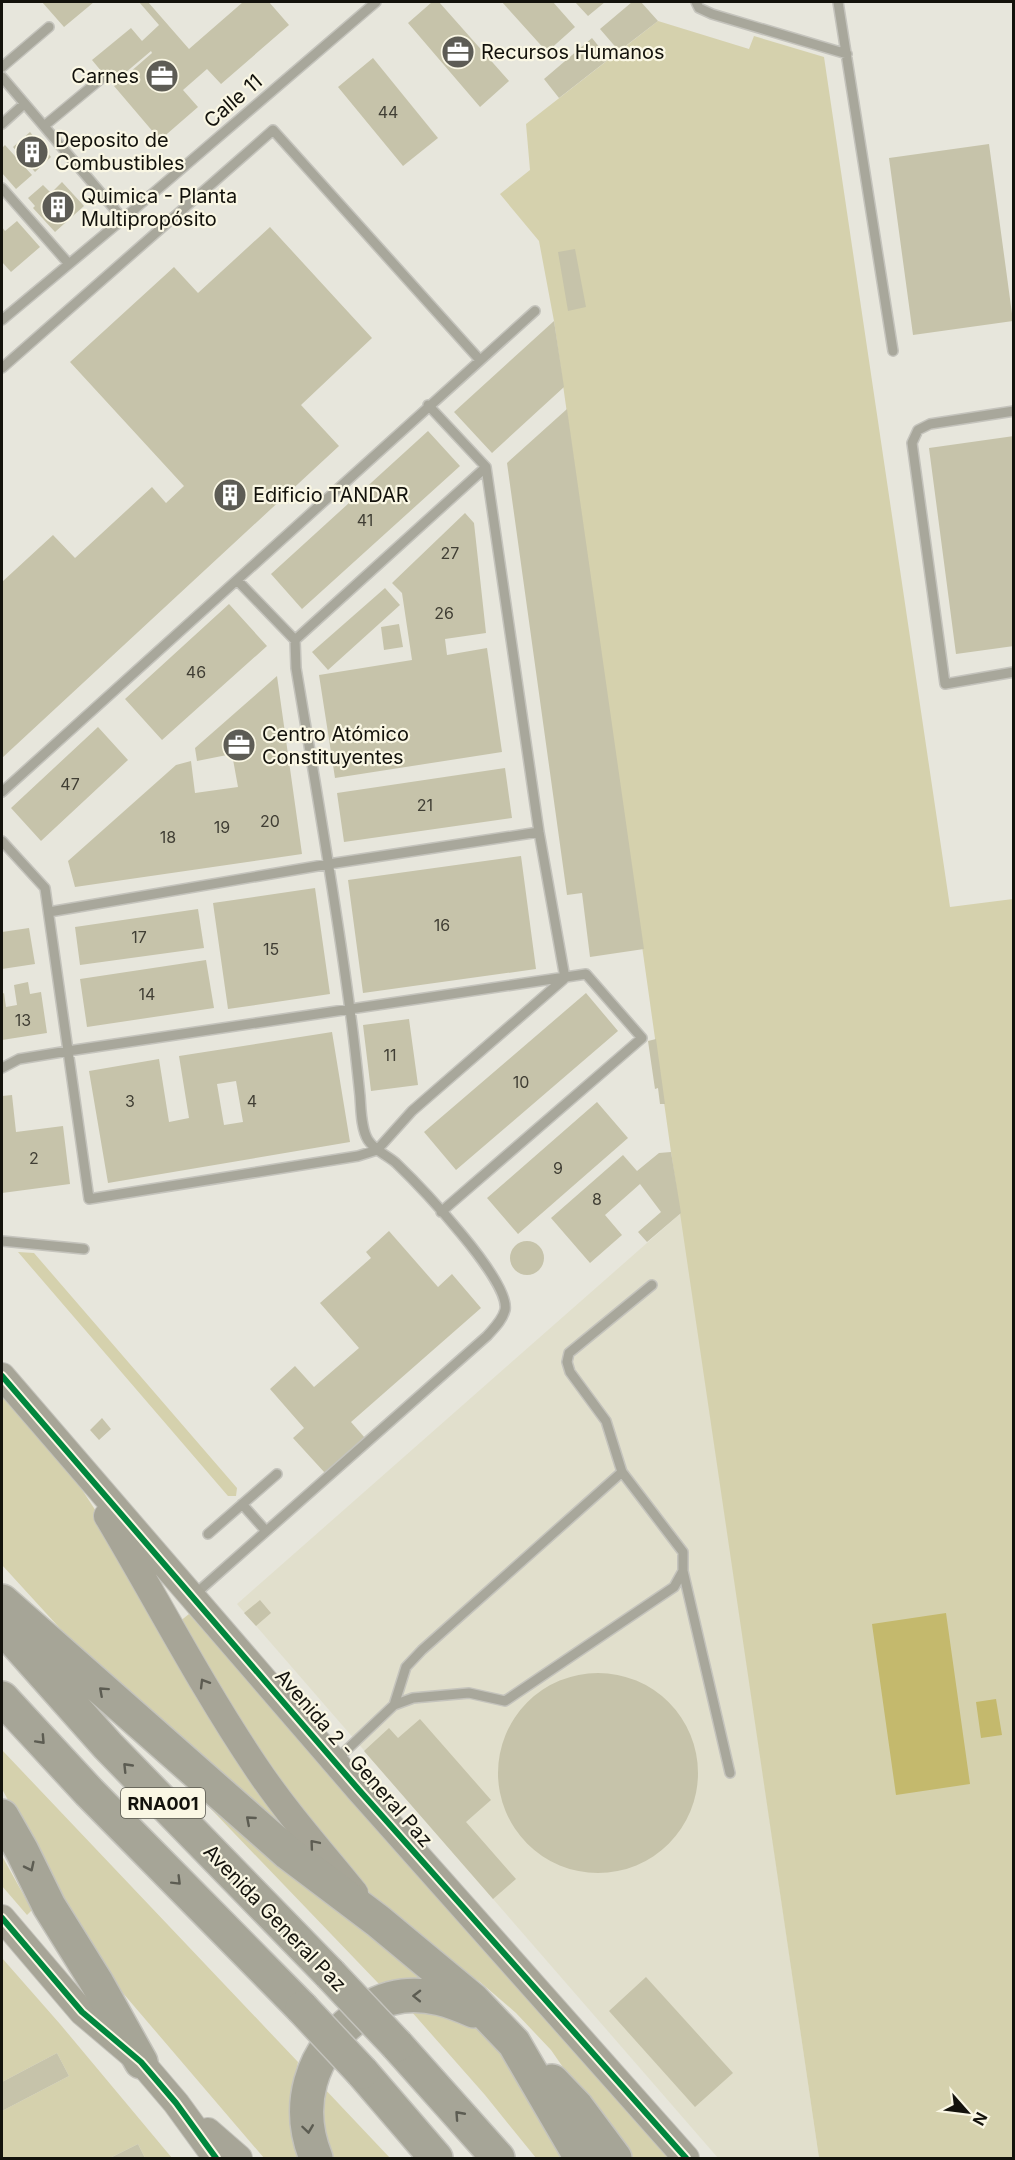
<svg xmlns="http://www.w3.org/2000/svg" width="1015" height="2160" viewBox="0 0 1015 2160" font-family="Inter,sans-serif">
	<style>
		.built { fill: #e1dfcc }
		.green { fill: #d5d1ad }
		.water { fill: #c4b96d }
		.building { fill: #c6c3aa; fill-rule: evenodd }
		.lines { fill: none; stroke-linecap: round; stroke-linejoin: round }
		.lane-casing { stroke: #c4c3bc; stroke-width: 12 }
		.secondary-casing { stroke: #c4c3bc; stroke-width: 28 }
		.highway-casing { stroke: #c4c3bc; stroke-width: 36 }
		.lane { stroke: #a8a79b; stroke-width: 9 }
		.secondary { stroke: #a7a597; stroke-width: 26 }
		.highway { stroke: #a6a597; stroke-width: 33 }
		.highway-bridge-casing { stroke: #c4c3bc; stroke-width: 36; stroke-linecap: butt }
		.highway-bridge { stroke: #a6a597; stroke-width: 33 }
		.cycleway-casing { stroke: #faf7e4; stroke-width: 10 }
		.cycleway { stroke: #00873e; stroke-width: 6 }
		.oneway { stroke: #5d5c52 }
		.oneway2 { stroke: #5c5c52 }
		.labels { text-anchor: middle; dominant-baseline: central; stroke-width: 4.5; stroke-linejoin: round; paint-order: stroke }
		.number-label { font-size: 16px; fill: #403e34 }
		.shield { fill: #faf7e4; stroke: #58574d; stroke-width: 1.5 }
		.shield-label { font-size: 18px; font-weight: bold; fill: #13120c }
		.poi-label { font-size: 20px; fill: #13120c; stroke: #faf7e4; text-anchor: start }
		.street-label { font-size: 20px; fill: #13120c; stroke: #faf7e4 }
	</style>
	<rect width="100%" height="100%" fill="#e7e6dc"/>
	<path class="built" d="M681,1213L819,2158H718L237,1604Z"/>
	<path class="green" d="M658,21L749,49L754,36L824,57L950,907L1013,899V2158H819L671,1152L554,321L539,241L500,194L530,170L526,124Z
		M18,1252L34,1253L237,1488L236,1496H228Z
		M2,1390L68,1468L103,1522L256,1788L281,1825L77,1647L2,1565Z
		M189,1614L670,2158H626L551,2050L516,2013L480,1982L443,1958L365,1890L322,1839L231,1707L179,1622Z
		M2,1750L298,2062L292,2089L291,2119L302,2158H264L116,1985L83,1938L2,1789Z
		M187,1784L427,1968L419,1981L379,1984Z
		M2,1856L32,1910L27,1915L2,1886Z
		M2,1958L60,2024L172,2158H145L138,2144L110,2158H2V2111L69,2076L57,2053L2,2082Z
		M421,2008L472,2022L491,2037L566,2158H536L485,2095L411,2011Z
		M322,2086L390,2158H331L321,2131Z"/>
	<path class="water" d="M946,1613L970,1784L896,1795L872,1624Z
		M996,1699L1002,1735L981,1738L976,1702Z"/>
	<path class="building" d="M42,2H94L64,27Z
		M139,2H148L189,49L243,2H269L289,25L221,84L207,69L183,90L198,107L160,140L114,86L152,53L151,51L112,84L92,60L131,28L142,41L159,25Z
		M432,2H439L509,81L480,107L408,23Z
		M502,2H553L575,27L547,52Z
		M575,2H605L588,16Z
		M632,2H641L658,21L619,51L600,29Z
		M592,38L609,59L559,98L544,79Z
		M373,58L438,138L403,166L338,87Z
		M30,132L51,157L35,172L13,147Z
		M989,144L1013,321L913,335L889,158Z
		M5,145L32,175L16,189L2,173V148Z
		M62,182L84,206L55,232L33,208L35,206L28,198L43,185L51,193Z
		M17,221L40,247L11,272L2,262V227L5,231Z
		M270,227L372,338L301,405L339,446L2,758V582L53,535L75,558L152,487L166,503L184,486L70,362L174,267L198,293Z
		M575,249L586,307L568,311L558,252Z
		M554,321L564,387L492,453L454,412Z
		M567,409L644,949L590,957L582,893L567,895L507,463Z
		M428,431L460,466L302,609L271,574Z
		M1014,436V646L956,654L929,448Z
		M465,513L474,523L486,633L445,639L447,655L487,648L502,752L335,778L319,675L412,660L402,593L392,583Z
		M385,588L400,605L328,670L312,652Z
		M229,604L267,646L162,740L125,699Z
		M399,624L403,647L384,650L381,627Z
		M277,676L302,854L75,887L68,861L176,765L191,761L195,793L238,787L232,754L197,761L195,748Z
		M98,727L128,760L41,841L11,808Z
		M505,768L512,818L344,842L337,793Z
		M521,856L536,969L363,993L348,880Z
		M315,888L330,994L228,1009L213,903Z
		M198,909L204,948L80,965L75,927Z
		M29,928L35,964L2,969V932Z
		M206,960L214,1008L87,1027L80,979Z
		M28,982L30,994L41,992L47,1033L2,1040V994L4,993L6,1007L17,1005L14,985Z
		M586,993L618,1031L456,1170L424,1132Z
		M409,1019L418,1085L371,1091L363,1025Z
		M332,1032L350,1142L108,1183L89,1071L159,1059L169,1122L189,1118L179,1056ZM236,1081L243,1122L224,1125L217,1084Z
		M656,1039L665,1104H660L658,1088L655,1089L648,1041Z
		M12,1095L16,1132L63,1126L70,1184L2,1193V1096Z
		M597,1102L628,1138L518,1234L487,1198Z
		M671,1152L681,1213L647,1242L638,1232L661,1212L640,1184L605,1215L622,1235L590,1263L551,1218L623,1155L637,1171L659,1153Z
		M389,1231L438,1287L452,1274L481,1308L351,1422L365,1438L325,1473L293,1438L304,1428L270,1389L295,1366L314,1387L359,1348L320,1303L371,1258L366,1252Z
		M510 1258a17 17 0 1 1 34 0a17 17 0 1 1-34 0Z
		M102,1418L111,1429L99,1440L90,1430Z
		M260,1600L271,1613L256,1626L244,1613Z
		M498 1773a100 100 0 1 1 200 0a100 100 0 1 1-200 0Z
		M420,1719L491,1800L466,1822L516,1879L493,1899L364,1751L389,1728L398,1738Z
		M646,1977L733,2073L695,2107L609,2011Z
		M57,2053L69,2076L2,2111V2082Z
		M138,2144L145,2158H110Z"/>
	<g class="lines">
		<defs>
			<path id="lane" d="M696,2L699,8L712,14L847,54
				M838,2L893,351
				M2,67L49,27
				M2,77L123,219
				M2,124L24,104
				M44,126L102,78
				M2,188L69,264
				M2,320L123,219L376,2
				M2,368L273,130L479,359
				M428,405L486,467L539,832L565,978
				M1014,411L930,424L918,430L912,443L945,684L1014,672
				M295,640L486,467
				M2,792L535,311
				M2,841L45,888L89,1199L358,1156L377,1150L412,1111L565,978
				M49,912L329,864L539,832
				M2,1068L19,1059L68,1051L586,974L642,1038L441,1212
				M2,1241L84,1249
				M242,1504L266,1531
				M208,1534L277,1474
				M683,1571L730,1773
				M193,1596L487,1336C494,1328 502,1321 505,1310C511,1281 419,1185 396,1163C387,1155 375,1151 368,1140C361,1129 361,1109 360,1096C357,1067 354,1038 350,1010C335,895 315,782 296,668L295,640L237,580
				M394,1705L413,1698L469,1693L505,1701L674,1587L683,1571V1552L622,1472L606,1421L570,1372L567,1362L569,1353L652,1285
				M336,1760L394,1705L406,1667L422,1650L622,1472"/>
			<path id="secondary" d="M2,1376L359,1790L686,2158
				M107,1516C157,1600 202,1687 256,1767C286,1812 321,1851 355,1893
				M2,1918L82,2012L141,2062L176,2103L216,2158
				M208,2131L239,2158"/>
			<path id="highway" d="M2,1601L288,1853L378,1921L472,1999L514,2043L581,2158
				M2,1627L108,1746L330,1974
				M2,1698L89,1792L302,2008
				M2,1816L22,1851L49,1906L97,1983L141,2062
				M397,2045L498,2158
				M362,2072L436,2158
				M552,2081L577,2107L615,2158
				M316,2158C295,2106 310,2054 354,2019C368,2007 385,1998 403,1996C429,1993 451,2001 474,2011"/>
		</defs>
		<use href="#lane" class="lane-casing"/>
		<use href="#secondary" class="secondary-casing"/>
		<use href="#highway" class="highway-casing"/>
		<use href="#lane" class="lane"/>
		<use href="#secondary" class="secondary"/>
		<use href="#highway" class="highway"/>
		<defs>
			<path id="highway-bridge" d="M330,1974L397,2045
				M302,2008L362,2072"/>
		</defs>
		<use href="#highway-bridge" class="highway-bridge-casing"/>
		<use href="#highway-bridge" class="highway-bridge"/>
		<defs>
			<path id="cycleway" d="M2,1376L359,1790L686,2158
				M2,1918L82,2012L141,2062L176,2103L216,2158"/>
		</defs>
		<use href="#cycleway" class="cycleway-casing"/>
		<use href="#cycleway" class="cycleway"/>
	</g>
	<defs><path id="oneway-chevron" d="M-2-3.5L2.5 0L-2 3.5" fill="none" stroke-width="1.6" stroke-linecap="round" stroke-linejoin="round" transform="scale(1.5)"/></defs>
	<g class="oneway">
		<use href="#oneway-chevron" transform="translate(204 1683) rotate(-121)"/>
		<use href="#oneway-chevron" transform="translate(314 1844) rotate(-130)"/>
	</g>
	<g class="oneway2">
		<use href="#oneway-chevron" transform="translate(103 1691) rotate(-138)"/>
		<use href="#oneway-chevron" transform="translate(41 1740) rotate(47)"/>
		<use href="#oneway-chevron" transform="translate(127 1767) rotate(-134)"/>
		<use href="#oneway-chevron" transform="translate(250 1820) rotate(-139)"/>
		<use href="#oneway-chevron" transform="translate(30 1867) rotate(64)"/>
		<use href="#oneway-chevron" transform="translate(177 1881) rotate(45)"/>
		<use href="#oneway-chevron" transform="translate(417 1996) rotate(-179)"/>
		<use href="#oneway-chevron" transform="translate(459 2115) rotate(-132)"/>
		<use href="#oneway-chevron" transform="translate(308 2129) rotate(82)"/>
	</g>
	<defs>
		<symbol id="office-disc" viewBox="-11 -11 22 22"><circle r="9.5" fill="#5d5c55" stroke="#faf7e4"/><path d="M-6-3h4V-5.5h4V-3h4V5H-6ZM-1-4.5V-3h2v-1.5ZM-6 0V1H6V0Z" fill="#fff"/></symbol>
		<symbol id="building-disc" viewBox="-11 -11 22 22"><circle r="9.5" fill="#5d5c55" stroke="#faf7e4"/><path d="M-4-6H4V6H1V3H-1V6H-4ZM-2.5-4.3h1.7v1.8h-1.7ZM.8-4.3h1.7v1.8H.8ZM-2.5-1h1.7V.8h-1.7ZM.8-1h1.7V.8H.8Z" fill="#fff"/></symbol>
	</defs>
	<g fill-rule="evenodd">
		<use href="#office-disc" x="439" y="33" width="38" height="38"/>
		<use href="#office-disc" x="143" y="57" width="38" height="38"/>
		<use href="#building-disc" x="13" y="133" width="38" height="38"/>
		<use href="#building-disc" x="39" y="188" width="38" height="38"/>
		<use href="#building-disc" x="211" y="476" width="38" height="38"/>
		<use href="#office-disc" x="220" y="726" width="38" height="38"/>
	</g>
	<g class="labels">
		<g class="number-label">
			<text x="388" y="112">44</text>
			<text x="365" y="520">41</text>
			<text x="450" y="553">27</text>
			<text x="444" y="613">26</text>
			<text x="196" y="672">46</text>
			<text x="70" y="784">47</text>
			<text x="425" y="805">21</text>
			<text x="270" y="821">20</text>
			<text x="222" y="827">19</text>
			<text x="168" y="837">18</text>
			<text x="442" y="925">16</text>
			<text x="139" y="937">17</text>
			<text x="271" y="949">15</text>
			<text x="147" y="994">14</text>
			<text x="23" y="1020">13</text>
			<text x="390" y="1055">11</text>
			<text x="521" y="1082">10</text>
			<text x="130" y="1101">3</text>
			<text x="252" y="1101">4</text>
			<text x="34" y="1158">2</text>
			<text x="558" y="1168">9</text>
			<text x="597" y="1199">8</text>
		</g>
		<rect class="shield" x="121" y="1788" width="84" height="30" rx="4.5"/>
		<g class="shield-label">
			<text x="163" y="1803">RNA001</text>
		</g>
		<g class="poi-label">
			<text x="481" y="52">Recursos Humanos</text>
			<text x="139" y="76" text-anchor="end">Carnes</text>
			<text x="55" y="140">Deposito de<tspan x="55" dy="23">Combustibles</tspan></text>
			<text x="81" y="196">Quimica - Planta<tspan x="81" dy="23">Multipropósito</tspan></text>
			<text x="253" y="495">Edificio TANDAR</text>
			<text x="262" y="734">Centro Atómico<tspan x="262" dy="23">Constituyentes</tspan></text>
		</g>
		<g class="street-label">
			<text transform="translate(233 101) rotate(-41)">Calle 11</text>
			<text transform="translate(354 1758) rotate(49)">Avenida 2 - General Paz</text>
			<text transform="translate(275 1918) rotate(46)">Avenida General Paz</text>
		</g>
	</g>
	<rect width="1015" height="2160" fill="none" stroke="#13120c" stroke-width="6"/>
	<g transform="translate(967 2112) rotate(118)" stroke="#faf7e4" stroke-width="4.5" paint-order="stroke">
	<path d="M0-4.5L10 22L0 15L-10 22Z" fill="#13120c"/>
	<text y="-9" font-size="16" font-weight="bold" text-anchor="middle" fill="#13120c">N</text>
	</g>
</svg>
